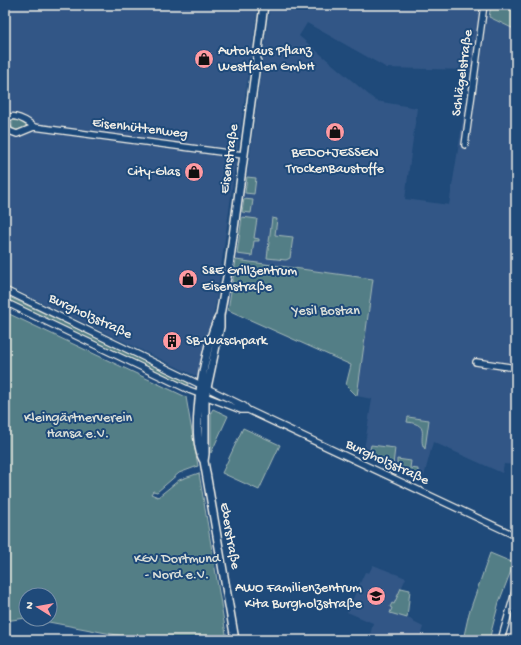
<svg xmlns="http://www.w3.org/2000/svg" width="521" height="645" viewBox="0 0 521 645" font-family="'Gochi Hand',sans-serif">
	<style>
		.built { fill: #325786; fill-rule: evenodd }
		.green { fill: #537e86; stroke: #a4b8b7 }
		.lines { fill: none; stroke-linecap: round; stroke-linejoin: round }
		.minor-casing { stroke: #f4f1e8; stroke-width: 8 }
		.tertiary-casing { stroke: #f4f1e8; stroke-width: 10 }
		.minor { stroke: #1f4a7a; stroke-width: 5.5 }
		.tertiary { stroke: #1f4a7a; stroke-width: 7 }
		.labels { text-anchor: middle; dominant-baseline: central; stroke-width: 4; stroke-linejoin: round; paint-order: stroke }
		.poi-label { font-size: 14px; fill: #f4f1e8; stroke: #1f4a7a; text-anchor: start }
		.street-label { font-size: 14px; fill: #f4f1e8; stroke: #1f4a7a }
		.park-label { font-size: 14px; fill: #dce0d9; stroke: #1f4a7a }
	</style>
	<rect width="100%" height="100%" fill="#1f4a7a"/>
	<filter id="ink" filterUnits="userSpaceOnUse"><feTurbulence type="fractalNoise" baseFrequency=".025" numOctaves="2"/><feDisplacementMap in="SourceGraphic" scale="8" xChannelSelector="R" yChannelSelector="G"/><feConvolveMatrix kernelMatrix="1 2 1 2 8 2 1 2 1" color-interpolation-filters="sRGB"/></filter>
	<g filter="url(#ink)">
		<path class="built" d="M5,5H258L216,302L200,378L5,285Z
			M270,5H481L480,12L516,30V465L504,464L502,473L433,442L423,480L363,456L372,399L357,396L373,279L236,260ZM307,23L387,68L471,70L449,205L405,199L417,108L376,101L299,36Z
			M373,565L406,578L394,604H392L391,607L393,608L390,613L413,620V622L423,627L421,633L425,640H369L373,623L347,612L365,572L369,573Z"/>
		<path class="green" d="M491,5H516V30L489,17Z
			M17,119L27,125L26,128L16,130L12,128V121Z
			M247,177L256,178L254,194L245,193Z
			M244,199L253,200L251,213L242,212Z
			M242,217L257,219L254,238L259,239V241H254L252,256L237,254Z
			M272,218L277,219L275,235L293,237L290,258L286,260L267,258Z
			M236,260L373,279L357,396L346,385L351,365L228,310Z
			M5,295L189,381L187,387L5,300Z
			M5,312L186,397L198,466L179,473L157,492L153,491L151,494L158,497L179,480L199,473L227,640H143L33,619H50V595H26V618L5,621Z
			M213,409L228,416L211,453V412Z
			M408,417L429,420L425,449C416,438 433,425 407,422Z
			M243,428L280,445L259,490L222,473Z
			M371,445L395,448L393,465L369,454Z
			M397,459L411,461L410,468L418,469V476L399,468L397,463Z
			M490,553L514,563L499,602L489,640H463L469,613Z
			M401,588L410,590L407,618L390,613L392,608L390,607L392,603L394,604Z"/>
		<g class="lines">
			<defs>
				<path id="minor" d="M34,127C25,118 0,107 9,131L17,134L34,127L243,155
					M465,145L484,5
					M5,290L244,406L248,410L516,536
					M5,302L189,390L241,410H248
					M476,362L516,368
					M501,640L516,589"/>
				<path id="tertiary" d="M204,461C188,437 205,342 219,317
					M235,640L204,461L205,454V397L220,327V315L229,266L264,5"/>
			</defs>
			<use href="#minor" class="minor-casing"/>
			<use href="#tertiary" class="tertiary-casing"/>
			<use href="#minor" class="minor"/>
			<use href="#tertiary" class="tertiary"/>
		</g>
	</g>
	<defs>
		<symbol id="shop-disc" viewBox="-11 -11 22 22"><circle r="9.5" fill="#ff9aa2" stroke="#1f4a7a"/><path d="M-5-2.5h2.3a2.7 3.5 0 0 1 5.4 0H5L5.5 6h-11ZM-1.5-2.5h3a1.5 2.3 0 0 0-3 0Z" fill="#111"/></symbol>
		<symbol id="building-disc" viewBox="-11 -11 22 22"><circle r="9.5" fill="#ff9aa2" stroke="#1f4a7a"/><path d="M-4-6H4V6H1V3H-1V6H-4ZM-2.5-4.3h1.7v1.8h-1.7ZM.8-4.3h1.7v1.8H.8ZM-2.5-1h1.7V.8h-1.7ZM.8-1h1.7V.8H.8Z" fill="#111"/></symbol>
		<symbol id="school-disc" viewBox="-11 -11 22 22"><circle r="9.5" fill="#ff9aa2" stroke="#1f4a7a"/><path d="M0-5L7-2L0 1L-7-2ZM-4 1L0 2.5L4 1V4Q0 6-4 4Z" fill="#111"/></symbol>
	</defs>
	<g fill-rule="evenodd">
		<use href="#shop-disc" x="193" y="48" width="22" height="22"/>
		<use href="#shop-disc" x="324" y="121" width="22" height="22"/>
		<use href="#shop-disc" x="183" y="161" width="22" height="22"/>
		<use href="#shop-disc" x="177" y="268" width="22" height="22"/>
		<use href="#building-disc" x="161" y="330" width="22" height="22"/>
		<use href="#school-disc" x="365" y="585" width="22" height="22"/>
	</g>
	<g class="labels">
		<g class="poi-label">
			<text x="218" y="51">Autohaus Pflanz<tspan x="218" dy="16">Westfalen GmbH</tspan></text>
			<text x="335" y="153" text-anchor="middle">BEDO+JESSEN<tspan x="335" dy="16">TrockenBaustoffe</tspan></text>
			<text x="180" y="172" text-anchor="end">City-Glas</text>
			<text x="202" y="271">S&amp;E Grillzentrum<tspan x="202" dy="16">Eisenstraße</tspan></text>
			<text x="186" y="341">SB-Waschpark</text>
			<text x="362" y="588" text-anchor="end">AWO Familienzentrum<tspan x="362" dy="16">Kita Burgholzstraße</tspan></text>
		</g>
		<g class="street-label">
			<text transform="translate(463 73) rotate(-82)">Schlägelstraße</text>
			<text transform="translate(140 129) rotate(7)">Eisenhüttenweg</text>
			<text transform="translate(230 159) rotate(-82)">Eisenstraße</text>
			<text transform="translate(90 317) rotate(25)">Burgholzstraße</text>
			<text transform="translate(387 463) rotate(25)">Burgholzstraße</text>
			<text transform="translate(229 536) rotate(80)">Eberstraße</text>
		</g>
		<g class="park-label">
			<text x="326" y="311">Yesil Bostan</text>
			<text x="78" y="418">Kleingärtnerverein<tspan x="78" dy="16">Hansa e.V.</tspan></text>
			<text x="177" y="559">KGV Dortmund<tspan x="177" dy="16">- Nord e.V.</tspan></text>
		</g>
	</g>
	<rect width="521" height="645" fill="none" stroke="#1f4a7a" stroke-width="20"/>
	<rect x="10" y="10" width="501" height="625" fill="none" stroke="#f4f1e8" stroke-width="1.5" filter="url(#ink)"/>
	<g transform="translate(38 607) rotate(281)"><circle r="19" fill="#1f4a7a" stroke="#748da6"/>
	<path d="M0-3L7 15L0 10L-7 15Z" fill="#ff9aa2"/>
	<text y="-6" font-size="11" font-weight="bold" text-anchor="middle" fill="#f4f1e8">N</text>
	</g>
</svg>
